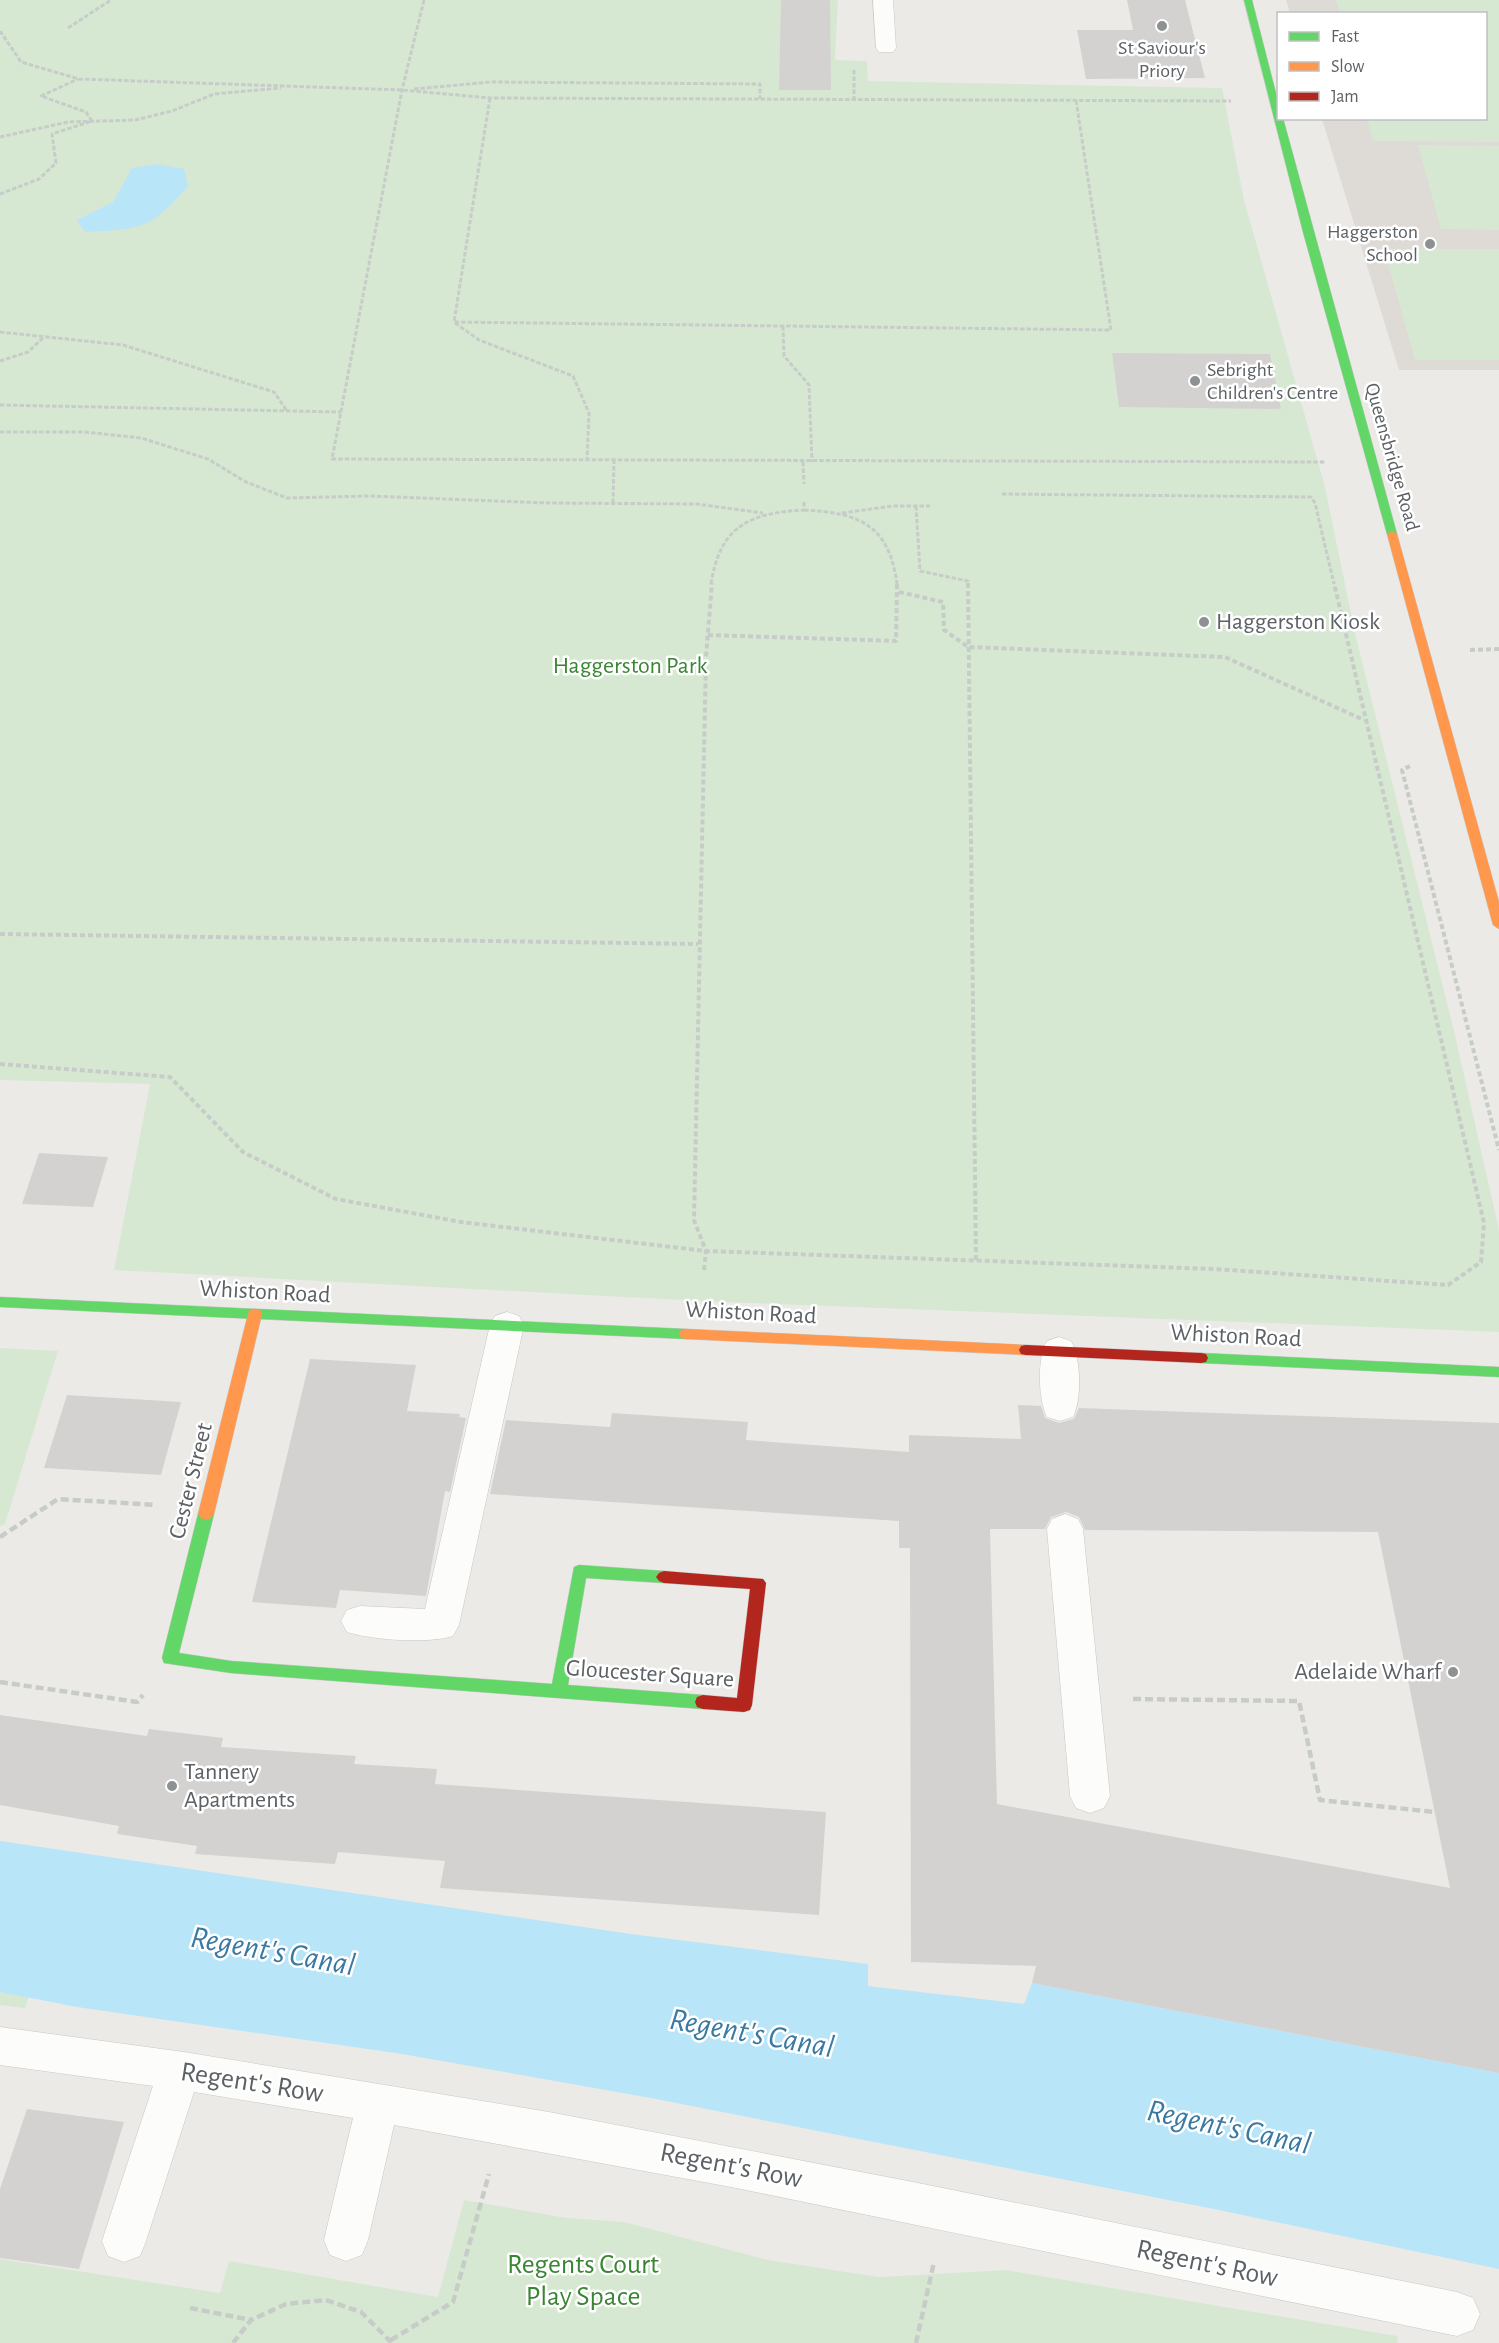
<svg xmlns="http://www.w3.org/2000/svg" width="1499" height="2343" viewBox="0 0 1499 2343" font-family="'Alegreya Sans',sans-serif">
	<style>
		.education { fill: #dedad6 }
		.green { fill: #d7e8d2 }
		.water { fill: #b9e5f8 }
		.building { fill: #d4d2d1; fill-rule: evenodd }
		.lines { fill: none; stroke-linecap: round; stroke-linejoin: round }
		.lane-casing { stroke: #c7c7c8; stroke-width: 1 }
		.street-casing { stroke: #c7c7c8; stroke-width: 1 }
		.fast-casing { stroke: #c8c9c9; stroke-width: 1 }
		.slow-casing { stroke: #c8c9c9; stroke-width: 1 }
		.jam-casing { stroke: #c8c9c9; stroke-width: 1 }
		.path-far2 { stroke: #c7ccc9; stroke-width: 3; stroke-dasharray: 4.5 2; stroke-linecap: butt }
		.path-far1 { stroke: #c7ccc9; stroke-width: 4; stroke-dasharray: 5 3; stroke-linecap: butt }
		.path { stroke: #c7ccc9; stroke-width: 4.5; stroke-dasharray: 8 4; stroke-linecap: butt }
		.lane { fill: #fcfcfb; fill-rule: evenodd }
		.street { fill: #fcfcfb; fill-rule: evenodd }
		.fast { fill: #63d668; fill-rule: evenodd }
		.slow { fill: #ff974d; fill-rule: evenodd }
		.jam { fill: #b3261e; fill-rule: evenodd }
		.poi-dot { fill: #8e9192; stroke: #fff; stroke-width: 2 }
		.labels { text-anchor: middle; dominant-baseline: central; stroke-width: 5; stroke-linejoin: round; paint-order: stroke }
		.far-poi-label { font-size: 20px; fill: #5c6165; stroke: #fff }
		.far-street-label { font-size: 20px; fill: #5c6165; stroke: #fff }
		.poi-label { font-size: 24px; fill: #5c6165; stroke: #fff; text-anchor: start }
		.park-label { font-size: 24px; fill: #3a8533; stroke: #fff }
		.street-label { font-size: 24px; fill: #5c6165; stroke: #fff }
		.near-street-label { font-size: 28px; fill: #5c6165; stroke: #fff }
		.near-park-label { font-size: 28px; fill: #3a8533; stroke: #fff }
		.near-water-label { font-size: 32px; font-style: italic; fill: #3979a2; stroke: #fff }
	</style>
	<rect width="100%" height="100%" fill="#eceae7"/>
	<path class="education" d="M1286,0H1499V370H1399L1322,119L1486,118V14L1290,13Z"/>
	<path class="green" d="M0,0H838L835,60L867,61L868,81L1222,88L1244,200L1325,487L1355,633L1455,1035L1499,1230V1332L700,1301L114,1270L150,1084L0,1080Z
		M1336,0H1499V142L1373,141L1367,119L1486,118V14L1340,13Z
		M1418,145L1499,146V230L1441,229Z
		M1384,249H1499V360H1415Z
		M0,1348L58,1351L5,1524L0,1526Z
		M0,1992L29,1996L25,2008L0,2005Z
		M464,2200L567,2218L624,2222L768,2260L879,2277L1005,2270L1397,2336L1398,2343H0V2259L220,2293L229,2261L438,2297Z"/>
	<path class="water" d="M157,164L184,169L188,186C150,230 141,229 85,232L77,220L113,202L132,168Z
		M0,1841L631,1934L868,1964V1986L1024,2004L1032,1983L1499,2073V2269L1219,2210L651,2098L402,2054L77,2007L0,1992Z"/>
	<path class="building" d="M781,0H830L831,90H779Z
		M1127,0H1185L1205,78L1086,79L1077,30H1133Z
		M1112,353L1270,354L1281,409L1119,407Z
		M39,1153L108,1157L93,1207L22,1204Z
		M310,1359L416,1365L407,1411L460,1414L459,1417L466,1418L450,1492L445,1491L426,1596L340,1590L336,1608L252,1602Z
		M67,1395L181,1402L161,1475L44,1468Z
		M1018,1405L1041,1406L1045,1418L1059,1423L1074,1419L1079,1408L1499,1423V2073L1032,1983L1036,1966L911,1962L910,1548H899V1521L490,1494L506,1420L610,1427L612,1413L748,1422L746,1440L909,1452V1435L1021,1439ZM1066,1512L1079,1517L1085,1530L1378,1532L1450,1888L997,1804L990,1529H1045L1051,1517Z
		M0,1715L147,1736L149,1729L223,1738L221,1747L356,1756L354,1764L437,1769L435,1784L826,1812L819,1915L440,1888L445,1861L338,1852L335,1864L195,1854L197,1846L117,1834L119,1826L0,1805Z
		M27,2109L124,2122L79,2269L0,2258V2189Z"/>
	<g class="lines">
		<defs>
			<path id="lane" d="M507,1312L519,1316L524,1325L459,1625L453,1636C428,1644 372,1640 347,1632L341,1621L347,1610L360,1606L425,1609L490,1325L495,1316Z
				M1059,1337L1071,1341C1081,1358 1082,1399 1073,1417L1060,1421L1047,1417C1038,1399 1037,1358 1047,1341Z
				M1065,1514L1078,1519L1083,1529L1110,1796L1104,1808L1090,1813L1076,1808L1070,1796L1047,1529L1052,1519Z
				M0,2027L184,2052L549,2112L913,2182L1457,2292L1473,2298L1480,2314L1473,2330L1457,2336L731,2187L394,2125L368,2240L362,2255L346,2261L330,2255L324,2240L353,2118L194,2092L146,2241L140,2256L124,2262L108,2256L102,2241L153,2086L0,2065Z"/>
			<path id="street" d="M873,0H893L896,48L893,52H879L876,48Z"/>
			<path id="fast" d="M1244,0H1252L1278,101V118H1283L1397,534L1396,536L1392,537L1387,534L1303,232Z
				M0,1297L686,1329L691,1330L693,1334L691,1338L686,1339L0,1307Z
				M1201,1353L1499,1367V1377L1201,1363L1196,1362L1194,1358L1196,1354Z
				M206,1508L211,1510L214,1514L179,1653L231,1661L552,1684L574,1567L579,1565L664,1571L669,1573L672,1577L669,1581L664,1583L586,1578L568,1685L703,1695L709,1697L711,1702L709,1707L703,1709L231,1673L164,1663L162,1658L198,1514L201,1510Z"/>
			<path id="slow" d="M1392,531L1397,534L1499,902V929L1493,925L1387,534Z
				M255,1309L260,1310L262,1314L214,1514L211,1518L206,1520L201,1518L198,1514L248,1314L250,1310Z
				M686,1329L1026,1345L1031,1346L1033,1350L1031,1354L1026,1355L686,1339L681,1338L679,1334L681,1330Z"/>
			<path id="jam" d="M1026,1345L1201,1353L1206,1354L1208,1358L1206,1362L1201,1363L1026,1355L1021,1354L1019,1350L1021,1346Z
				M664,1571L763,1579L766,1583L752,1705L750,1710L744,1712L703,1709L697,1707L695,1702L697,1697L703,1695L737,1698L750,1589L664,1583L659,1581L656,1577L659,1573Z"/>
		</defs>
		<use href="#lane" class="lane-casing"/>
		<use href="#street" class="street-casing"/>
		<use href="#fast" class="fast-casing"/>
		<use href="#slow" class="slow-casing"/>
		<use href="#jam" class="jam-casing"/>
		<path class="path-far2" d="M424,0L402,90L332,459L1326,462
			M68,28L111,0
			M0,31L21,62L79,79L402,90L490,98L1231,101
			M854,70V99
			M414,89L491,82L760,84V99
			M490,98L454,322L1111,330L1076,100
			M0,137L68,122L135,120L172,111L214,94L281,88
			M0,194L39,179L56,163L52,134L92,121L86,112L41,96L78,79
			M455,323L479,340L573,376L589,413L587,461
			M783,326L784,356L809,385L812,462
			M0,332L123,345L274,392L287,411
			M0,361L28,352L44,337
			M0,405L341,412
			M0,432H85L141,438L208,459L246,482L287,498L368,496L548,503L697,504L763,513
			M803,462L804,484
			M1002,494L1311,497L1315,503L1334,584
			M613,503L614,461
			M916,506L920,571L968,581V584
			M804,510C859,513 889,524 897,584
			M842,513L893,506H930
			M711,584C720,526 749,513 804,510V500"/>
		<path class="path-far1" d="M968,583L976,1261
			M899,592L943,602L944,630L968,647L1225,657L1364,720
			M708,635L896,641L897,583
			M1470,650L1499,649
			M1410,766L1402,770L1499,1150
			M0,934L698,944
			M0,1064L170,1077L243,1152L336,1199L461,1222L706,1251L1214,1269L1448,1285L1481,1262L1484,1223L1334,583
			M704,1270L706,1251L694,1220L706,657L712,583"/>
		<path class="path" d="M0,1537L58,1499L156,1505
			M0,1682L137,1702L143,1695
			M1133,1699L1299,1701L1320,1800L1435,1812
			M190,2308L251,2320
			M391,2340L453,2302L489,2174
			M233,2343L251,2320L286,2304L326,2300L361,2312L392,2343
			M916,2343L934,2262"/>
		<use href="#lane" class="lane"/>
		<use href="#street" class="street"/>
		<use href="#fast" class="fast"/>
		<use href="#slow" class="slow"/>
		<use href="#jam" class="jam"/>
	</g>
	<g class="poi-dot">
		<circle cx="1162" cy="26" r="6"/>
		<circle cx="1430" cy="244" r="6"/>
		<circle cx="1195" cy="381" r="6"/>
		<circle cx="1204" cy="622" r="6"/>
		<circle cx="1453" cy="1672" r="6"/>
		<circle cx="172" cy="1786" r="6"/>
	</g>
	<g class="labels">
		<g class="far-poi-label">
			<text x="1162" y="48">St Saviour's<tspan x="1162" dy="23">Priory</tspan></text>
			<text x="1418" y="232" text-anchor="end">Haggerston<tspan x="1418" dy="23">School</tspan></text>
			<text x="1207" y="370" text-anchor="start">Sebright<tspan x="1207" dy="23">Children's Centre</tspan></text>
		</g>
		<g class="far-street-label">
			<text transform="translate(1392 457) rotate(74)">Queensbridge Road</text>
		</g>
		<g class="poi-label">
			<text x="1216" y="622">Haggerston Kiosk</text>
			<text x="1441" y="1672" text-anchor="end">Adelaide Wharf</text>
			<text x="184" y="1772">Tannery<tspan x="184" dy="28">Apartments</tspan></text>
		</g>
		<g class="park-label">
			<text x="630" y="666">Haggerston Park</text>
		</g>
		<g class="street-label">
			<text transform="translate(265 1292) rotate(3)">Whiston Road</text>
			<text transform="translate(751 1313) rotate(3)">Whiston Road</text>
			<text transform="translate(1236 1336) rotate(3)">Whiston Road</text>
			<text transform="translate(191 1481) rotate(-76)">Cester Street</text>
			<text transform="translate(650 1674) rotate(4)">Gloucester Square</text>
		</g>
		<g class="near-street-label">
			<text transform="translate(252 2083) rotate(9)">Regent's Row</text>
			<text transform="translate(731 2166) rotate(11)">Regent's Row</text>
			<text transform="translate(1207 2264) rotate(12)">Regent's Row</text>
		</g>
		<g class="near-park-label">
			<text x="583" y="2265">Regents Court<tspan x="583" dy="32">Play Space</tspan></text>
		</g>
		<g class="near-water-label">
			<text transform="translate(273 1951) rotate(10)">Regent's Canal</text>
			<text transform="translate(752 2033) rotate(10)">Regent's Canal</text>
			<text transform="translate(1229 2127) rotate(12)">Regent's Canal</text>
		</g>
	</g>
	<rect x="1277" y="12" width="210" height="108" fill="#ffffff" stroke="#bec0c1" stroke-width="1.5"/>
	<rect x="1289" y="32" width="30" height="9" fill="#63d668" stroke="#bec0c1" stroke-width="1.5"/>
	<text x="1331" y="42" font-size="18" fill="#5c6165">Fast</text>
	<rect x="1289" y="62" width="30" height="9" fill="#ff974d" stroke="#bec0c1" stroke-width="1.5"/>
	<text x="1331" y="72" font-size="18" fill="#5c6165">Slow</text>
	<rect x="1289" y="92" width="30" height="9" fill="#b3261e" stroke="#bec0c1" stroke-width="1.5"/>
	<text x="1331" y="102" font-size="18" fill="#5c6165">Jam</text>
</svg>
